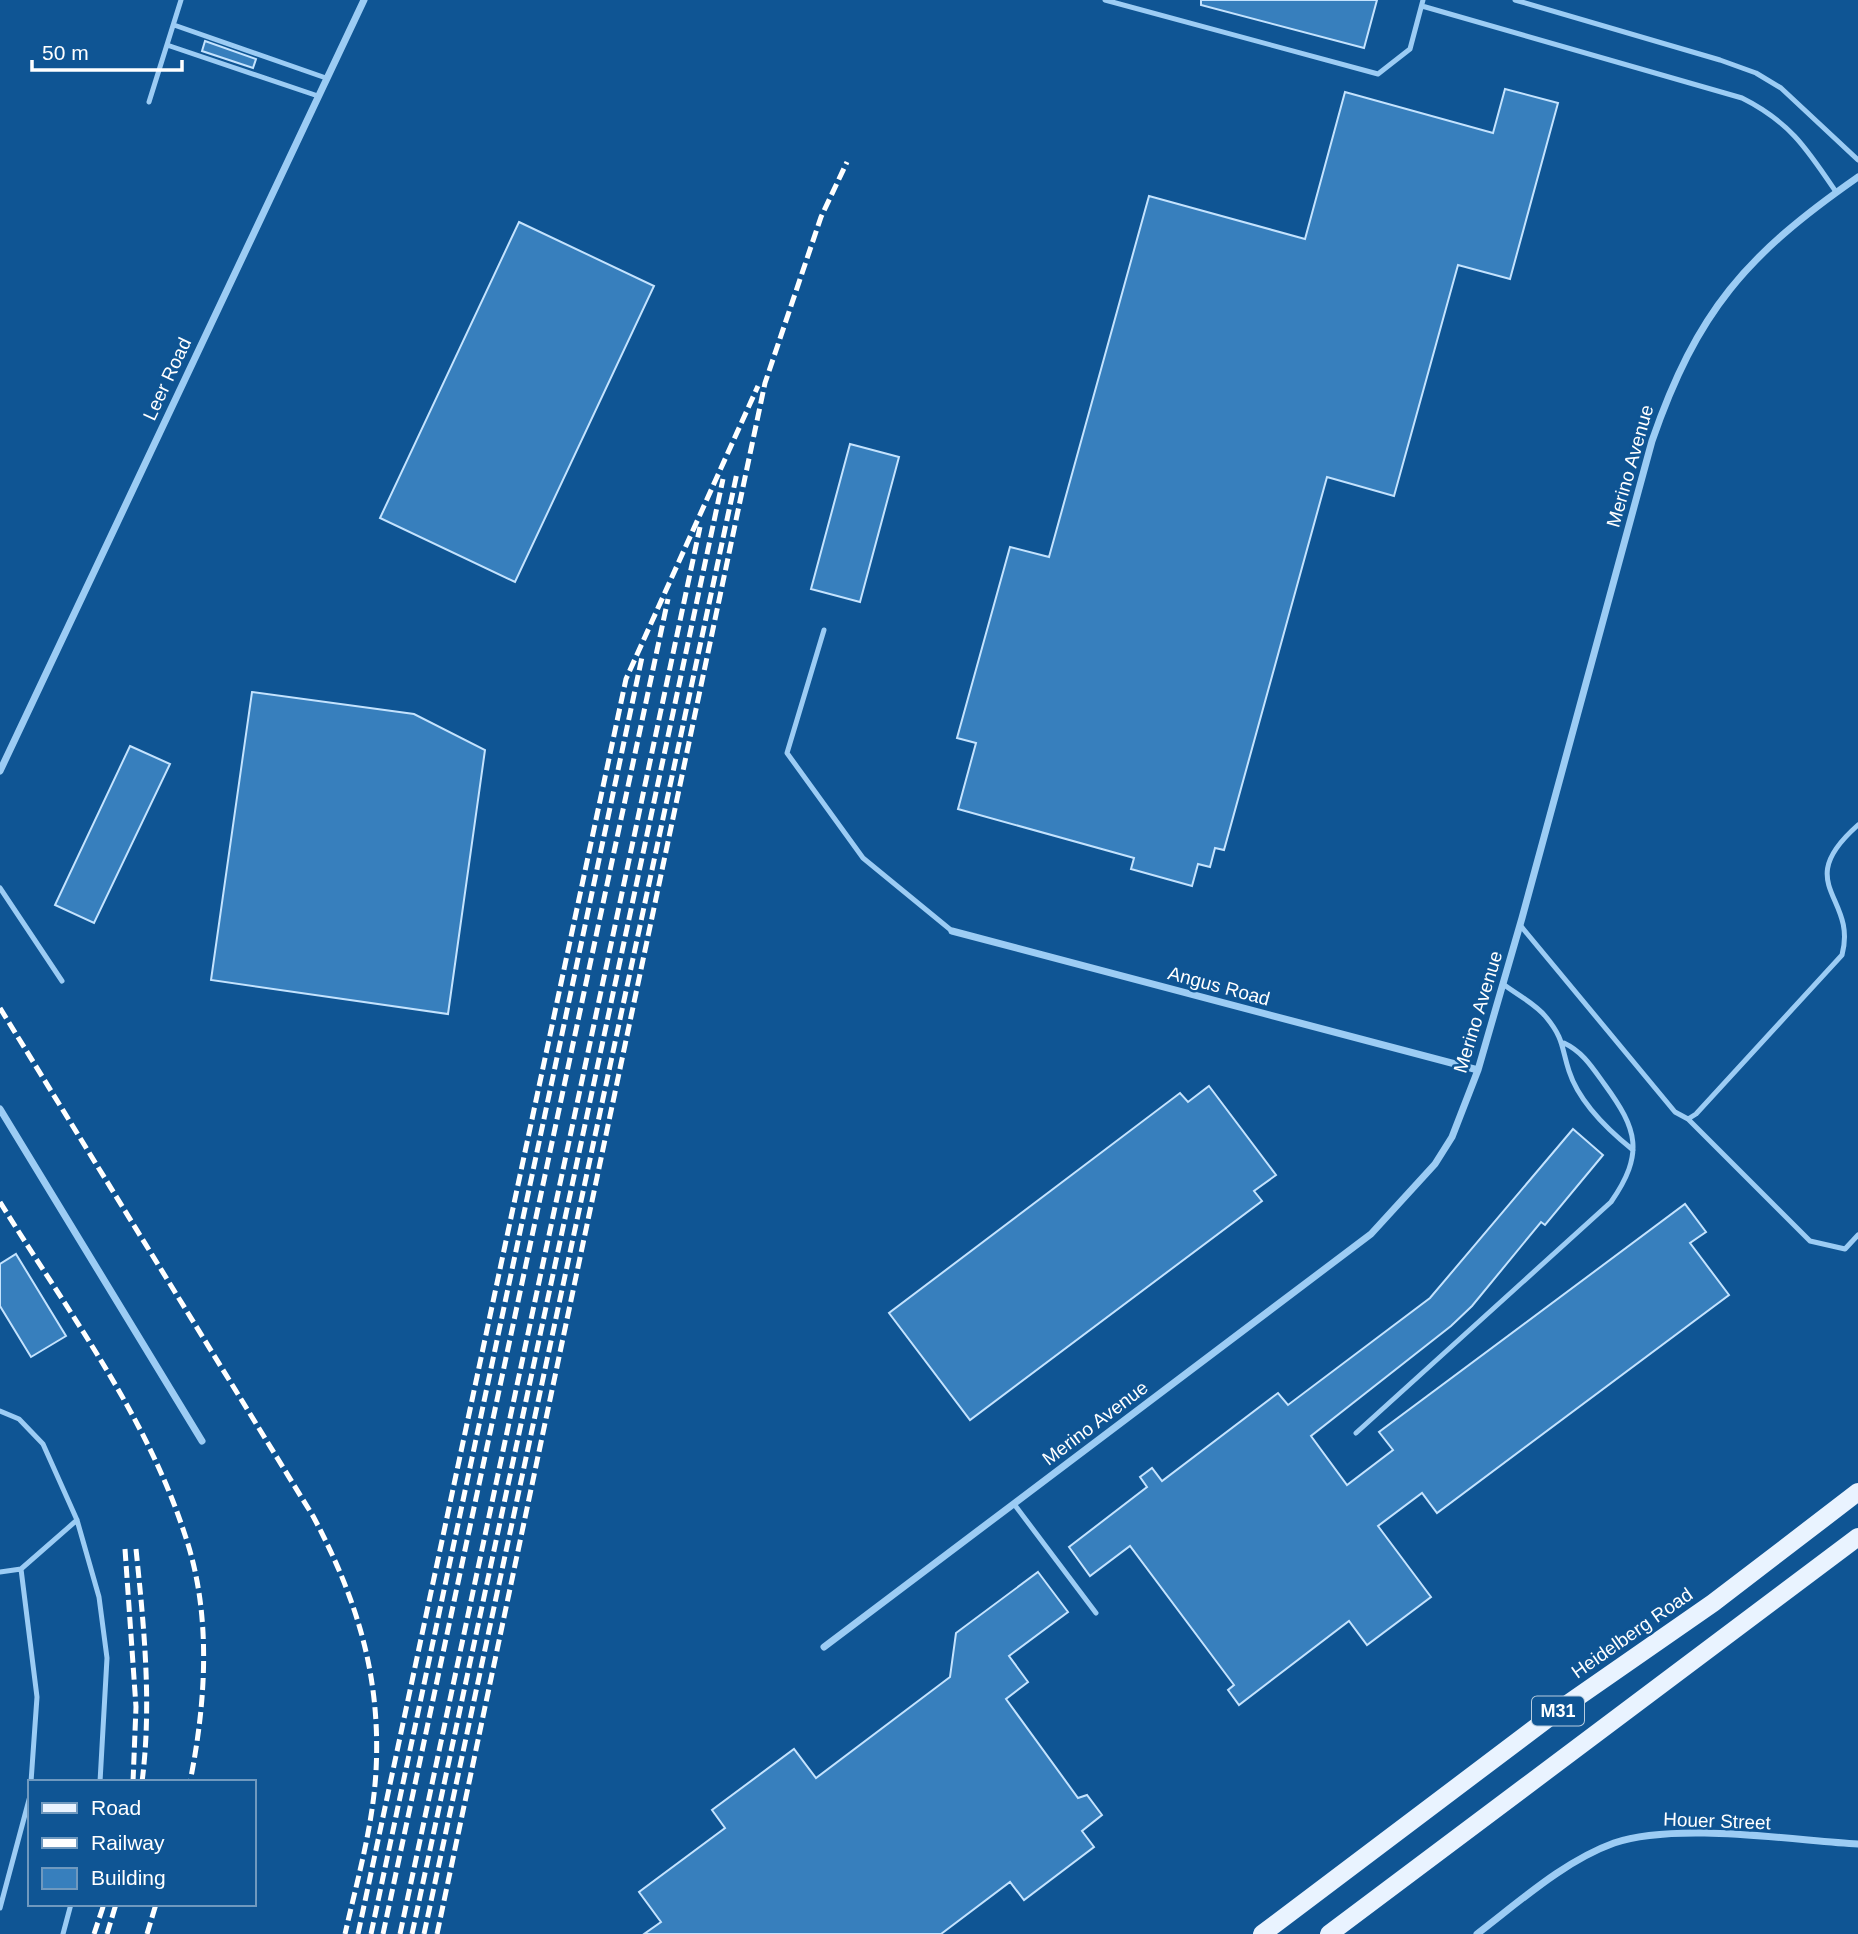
<svg xmlns="http://www.w3.org/2000/svg" width="1858" height="1934" viewBox="0 0 1858 1934" font-family="Helvetica,sans-serif">
	<style>
		.building { fill: #377fbd; stroke: #c4e3fe; stroke-width: 2 }
		.lines { fill: none; stroke-linecap: round; stroke-linejoin: round }
		.service { stroke: #9cccf4; stroke-width: 5 }
		.minor { stroke: #9cccf4; stroke-width: 7 }
		.primary { stroke: #e9f3ff; stroke-width: 18 }
		.rail { stroke: #fff; stroke-width: 5; stroke-dasharray: 12 5; stroke-linecap: butt }
		.labels { text-anchor: middle; dominant-baseline: central; stroke-width: 5; stroke-linejoin: round; paint-order: stroke }
		.shield { fill: #0f5594; stroke: #b7ccdf; stroke-width: 2 }
		.shield-label { font-size: 18px; font-weight: bold; fill: #fff }
		.street-label { font-size: 19px; fill: #fff; stroke: #0f5594 }
	</style>
	<rect width="100%" height="100%" fill="#0f5594"/>
	<path class="building" d="M1201,0H1377L1364,48L1201,5Z
		M205,41L256,59L253,68L202,51Z
		M1505,89L1558,103L1510,279L1458,265L1394,496L1327,477L1224,850L1215,848L1210,867L1198,864L1192,886L1131,869L1134,858L958,809L976,743L957,738L1010,547L1049,557L1149,196L1305,239L1345,92L1493,133Z
		M519,222L654,286L515,582L380,518Z
		M850,444L899,457L860,602L811,589Z
		M252,692L414,714L485,750L448,1014L211,980Z
		M130,746L170,764L94,923L55,905Z
		M1209,1086L1276,1175L1254,1191L1262,1201L970,1420L889,1313L1180,1093L1188,1102Z
		M1573,1129L1603,1155L1545,1225L1541,1222L1472,1306L1451,1326L1311,1436L1347,1485L1393,1450L1379,1432L1685,1204L1706,1232L1690,1243L1729,1295L1437,1513L1422,1493L1378,1526L1431,1597L1367,1645L1349,1621L1239,1705L1228,1690L1234,1685L1130,1546L1090,1576L1069,1547L1147,1487L1140,1477L1152,1468L1162,1481L1278,1393L1288,1405L1430,1298Z
		M16,1254L66,1336L31,1357L0,1306V1264Z
		M1038,1572L1068,1612L1009,1656L1028,1682L1006,1699L1078,1798L1087,1795L1102,1815L1082,1831L1094,1847L1024,1900L1010,1882L941,1934H644L661,1922L639,1892L725,1828L712,1810L794,1749L816,1778L950,1677L956,1633Z"/>
	<g class="lines">
		<path class="service" d="M1105,0L1378,74L1410,49L1423,0
			M1515,0L1720,60L1756,73L1781,88L1858,160
			M1422,6L1742,98C1790,122 1807,149 1836,192
			M174,25L326,78
			M167,45L318,96
			M149,102L181,0
			M824,630L787,753L863,858L952,931
			M0,888L62,981
			M1520,925L1675,1112L1688,1119L1696,1114L1842,955C1858,896 1790,885 1858,825
			M1503,984C1516,994 1536,1004 1546,1017C1564,1039 1561,1046 1569,1071C1579,1102 1608,1130 1633,1150
			M1688,1119L1810,1241L1845,1249L1858,1235
			M0,1411L19,1419L43,1444L77,1520L99,1597L107,1658L100,1782
			M1356,1433L1611,1202C1645,1153 1637,1129 1605,1085C1592,1067 1583,1052 1564,1043
			M1014,1504L1096,1613
			M0,1572L21,1569
			M31,1782L37,1697L21,1569L77,1520
			M0,1908L30,1796
			M63,1934L71,1904"/>
		<path class="minor" d="M0,771L364,0
			M952,931L1478,1070
			M0,1109L202,1441
			M824,1647L1371,1234L1435,1164L1452,1137L1478,1070L1522,918L1652,441C1697,311 1746,255 1858,177
			M1477,1934C1519,1902 1564,1861 1614,1843C1676,1822 1791,1840 1858,1844"/>
		<path class="primary" d="M1262,1934L1559,1710L1713,1603L1858,1492
			M1329,1934L1858,1537"/>
		<path class="rail" d="M0,1008L313,1516C357,1599 381,1676 376,1771C373,1826 357,1881 345,1934
			M0,1202C66,1309 146,1414 185,1535C212,1614 206,1702 190,1782
			M125,1549L136,1707L133,1782
			M136,1549C144,1627 152,1704 142,1782
			M94,1934L104,1904
			M107,1934L116,1904
			M147,1934L156,1904
			M358,1934L626,679L758,386
			M371,1934L642,657
			M383,1934L668,599
			M400,1934L700,527
			M412,1934L723,479
			M424,1934L737,473
			M437,1934L765,383L821,217L847,162"/>
	</g>
	<g class="labels">
		<rect class="shield" x="1532" y="1696.5" width="52" height="29" rx="5"/>
		<g class="shield-label">
			<text x="1558" y="1711">M31</text>
		</g>
		<g class="street-label">
			<text transform="translate(167 379) rotate(-65)">Leer Road</text>
			<text transform="translate(1630 466) rotate(-74)">Merino Avenue</text>
			<text transform="translate(1219 986) rotate(15)">Angus Road</text>
			<text transform="translate(1478 1012) rotate(-73)">Merino Avenue</text>
			<text transform="translate(1095 1423) rotate(-37)">Merino Avenue</text>
			<text transform="translate(1632 1633) rotate(-35)">Heidelberg Road</text>
			<text transform="translate(1717 1821) rotate(2)">Houer Street</text>
		</g>
	</g>
	<rect x="28" y="1780" width="228" height="126" fill="#0f5594" stroke="#6f99bf" stroke-width="2"/>
	<rect x="42" y="1803" width="35" height="10" fill="#e9f3ff" stroke="#6f99bf" stroke-width="2"/>
	<text x="91" y="1815" font-size="21" fill="#ffffff">Road</text>
	<rect x="42" y="1838" width="35" height="10" fill="#ffffff" stroke="#6f99bf" stroke-width="2"/>
	<text x="91" y="1850" font-size="21" fill="#ffffff">Railway</text>
	<rect x="42" y="1868" width="35" height="21" fill="#377fbd" stroke="#6f99bf" stroke-width="2"/>
	<text x="91" y="1885" font-size="21" fill="#ffffff">Building</text>
	<path d="M32 60v10h150v-10" fill="none" stroke="#ffffff" stroke-width="3.5"/>
	<text x="42" y="60" font-size="21" fill="#ffffff" stroke="#0f5594" stroke-width="5" paint-order="stroke">50 m</text>
</svg>
